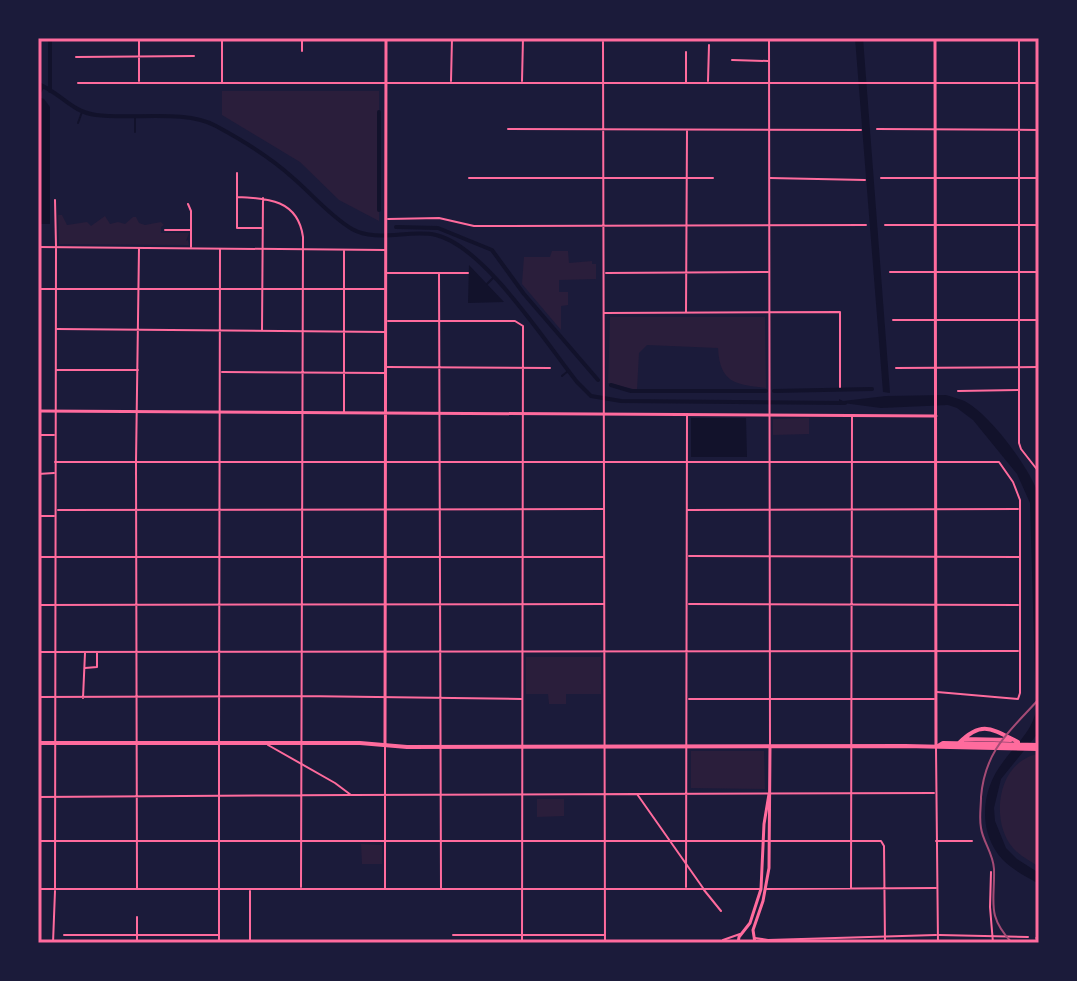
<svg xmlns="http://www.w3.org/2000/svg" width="1077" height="981" viewBox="0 0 1077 981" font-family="Overpass,sans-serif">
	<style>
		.green { fill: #2a1e3b }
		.water { fill: #12122b }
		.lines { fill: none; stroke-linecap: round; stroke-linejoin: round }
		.stream { stroke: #12122b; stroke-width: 2 }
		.canal { stroke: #12122b; stroke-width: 4 }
		.minor { stroke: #ff6b9d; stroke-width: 2 }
		.tertiary { stroke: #ff6b9d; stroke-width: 2 }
		.secondary { stroke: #ff6b9d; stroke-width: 3 }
		.primary { stroke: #ff6b9d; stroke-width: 4 }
		.rail { stroke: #a44b75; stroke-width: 2 }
		.neatline { fill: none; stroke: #ff6b9d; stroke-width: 3 }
	</style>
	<rect width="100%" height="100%" fill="#1b1b3a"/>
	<path class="green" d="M222,91H379V221L339,200L300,162L222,115Z
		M58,215H62L67,225L87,222L91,226L105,216L110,224L118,222L125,224L133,217H136L139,223L145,225L161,222L164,225L161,227V233H189L186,241L188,240L189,245L59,244Z
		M552,251H568L569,263L592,261V264H596V279L559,280V292H568V305L561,306V330L522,284L524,257H550Z
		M610,317H765L766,388C736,384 720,384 718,348L647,345L639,353L637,390L608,383Z
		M809,418V434L773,435V419Z
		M526,657H601V694H566V704H549L548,694H526Z
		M764,751L765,789L691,788V751Z
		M1039,754V867C1030,861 1020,856 1013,848C989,820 998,760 1039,754Z
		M537,799H564V816L537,817Z
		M361,844L382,845V864H362Z"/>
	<path class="water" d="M855,38H863L890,393L883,392Z
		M38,97L44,99L50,107V224H38Z
		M469,265L504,302L468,303Z
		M946,395C955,398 963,399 971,405C994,421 1028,466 1038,493L1039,732L1001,779L994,808L995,821L1006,848L1017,859L1039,873V884C1027,877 1013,870 1003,860C977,832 981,790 1003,762C1015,745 1032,732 1036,710L1030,503L1017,474L973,420L957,408L948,405L881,408L843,403L839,405V399L843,401L886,396Z
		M691,418H746L747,457H691Z"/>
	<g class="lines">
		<path class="stream" d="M38,96L44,86
			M78,123L82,112
			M135,132V117
			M487,284L494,277
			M562,376L568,371"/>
		<path class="canal" d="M50,38V91
			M813,38H851
			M38,84C60,92 71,112 96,115C131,120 185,109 216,126C242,140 271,158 292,177C312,194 330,216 352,229C376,243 410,229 436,235C484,246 546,343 577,382L591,396L621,401L845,403
			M379,112V210
			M396,227L438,228L492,250L524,294L598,380
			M611,385L631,391H766
			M774,391L872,389"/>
		<path class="minor" d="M139,38V81
			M222,38V82
			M302,38V51
			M1019,38V443L1021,449L1039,472
			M603,42L605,943
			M76,57L194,56
			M732,60L768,61
			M451,81L452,38
			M522,81L523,38
			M708,81L709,45
			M686,82V52
			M78,83H1039
			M508,129L861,130
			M877,129L1039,130
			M237,173V228H262
			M469,178H713
			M770,178L865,180
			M881,178H1039
			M237,197C268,198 298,200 303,237L301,887
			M55,200L56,246
			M188,204L191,211V247
			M388,219L439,218L474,226L866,225
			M885,225H1039
			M165,230H190
			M890,272H1039
			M386,273H468
			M439,273L441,888
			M606,273L768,272
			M38,289H384
			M686,312L687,131
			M605,313L840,312V387
			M893,320H1039
			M388,321H515L523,326L522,943
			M57,329L385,332
			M262,330L263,198
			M387,367L550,368
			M896,368L1039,367
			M56,370H138
			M222,372L384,373
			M958,391L1018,390
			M344,412V251
			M38,435H54
			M55,462H999L1013,482L1020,500V693L1018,699L937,692
			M38,474L54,473
			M58,510L603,509
			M688,510L1018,509
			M38,516H54
			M689,556L1019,557
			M38,557H604
			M689,604L1018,605
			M38,605L603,604
			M38,652L1018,651
			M85,668L97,667V653
			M38,697L301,696L522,699
			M83,698L85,653
			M689,699H934
			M219,742L220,249
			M637,794L934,793
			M38,797L350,795
			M38,841H881L884,846L885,943
			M936,841H972
			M991,872L990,907L993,943
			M686,887L687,414
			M137,888L136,462L139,248
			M851,888L852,417
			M766,889L936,888
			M704,890L721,911
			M250,891V943
			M137,917V943
			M64,935H218
			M453,935H604
			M939,935L1028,937
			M723,940L740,934
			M53,943L55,891
			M640,943L718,941L734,943"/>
		<path class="tertiary" d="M769,38L770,745
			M38,247L385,250
			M219,745V943
			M268,745L335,783L351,795L637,794L703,888
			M385,746V888
			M936,748L938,943
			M55,888L56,247
			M38,889H761
			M755,938L768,940L936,935
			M760,943L767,940"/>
		<path class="secondary" d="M935,38L936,747
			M38,411L936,416
			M385,745L386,38
			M738,943L739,937L750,923L761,889L764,824L769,794
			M755,943L753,930L763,901L769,868L770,746"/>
		<path class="primary" d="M964,739L1011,740
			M38,743H360L407,747L905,746L1039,749
			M959,743C982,720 992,729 1018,742
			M938,746L943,743L1039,745"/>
		<path class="rail" d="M1036,938H1037
			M1012,943C986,915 995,903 994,869C993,853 983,842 981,828C979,818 981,807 981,797C985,750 1009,732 1039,699"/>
	</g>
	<rect width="1077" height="981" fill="none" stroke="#1b1b3a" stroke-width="80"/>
	<rect x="40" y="40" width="997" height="901" class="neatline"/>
</svg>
